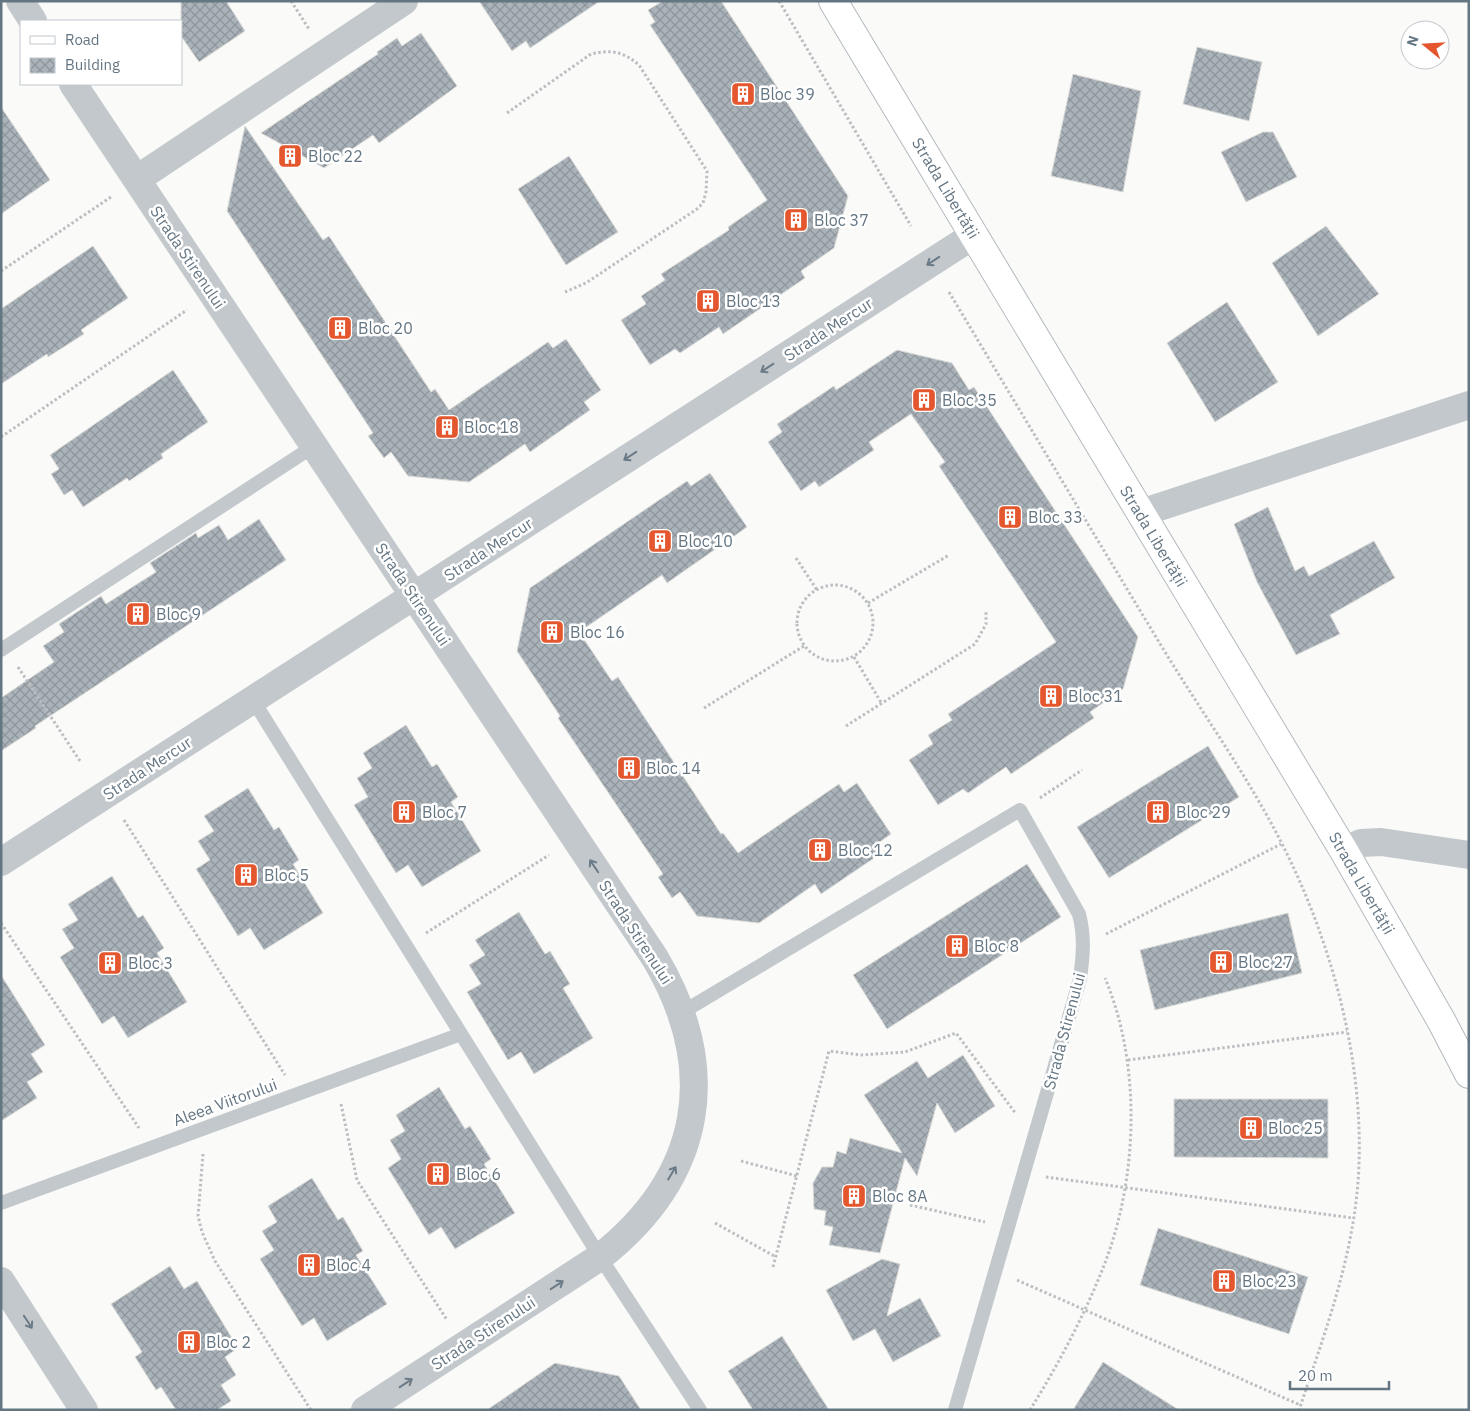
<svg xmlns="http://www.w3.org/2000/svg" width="1470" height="1411" viewBox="0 0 1470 1411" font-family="'IBM Plex Sans',sans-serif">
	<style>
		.building { fill: url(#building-cross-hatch); stroke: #dcdcda }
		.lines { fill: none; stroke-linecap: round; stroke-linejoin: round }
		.secondary-casing { stroke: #b3babf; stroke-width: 30 }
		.path { stroke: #bbbfc2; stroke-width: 3; stroke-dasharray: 2.5 2.5; stroke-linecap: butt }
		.lane { stroke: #c3c8cc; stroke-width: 14 }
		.street { stroke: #c3c8cc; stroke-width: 28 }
		.secondary { stroke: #fff; stroke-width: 28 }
		.oneway { stroke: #6a7a87 }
		.labels { text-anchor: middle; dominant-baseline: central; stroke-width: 5; stroke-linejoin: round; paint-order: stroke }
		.poi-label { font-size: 16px; fill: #657683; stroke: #fff; text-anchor: start }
		.street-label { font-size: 16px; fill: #657683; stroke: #fff }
	</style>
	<defs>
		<pattern id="building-cross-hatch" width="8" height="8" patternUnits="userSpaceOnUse" patternTransform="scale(1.25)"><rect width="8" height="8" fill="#aab3b9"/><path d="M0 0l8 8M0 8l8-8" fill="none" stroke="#8e969c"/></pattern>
	</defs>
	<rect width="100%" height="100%" fill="#fafaf8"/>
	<path class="building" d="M181,1H226L245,31L199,62L181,36Z
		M479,1H600L530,48L526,41L512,51Z
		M663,1H721L848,196L834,248L801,271L805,278L723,334L719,327L680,353L675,349L650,365L621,320L646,304L641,296L665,280L661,274L729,230L728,227L767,200L650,25L655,22L648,10Z
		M421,33L457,86L379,143L373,135L324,168L261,133L378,54L377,52L397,38L402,46Z
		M1197,47L1262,62L1249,121L1183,104Z
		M1073,74L1141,91L1123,192L1051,176Z
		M1,107L50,180L1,214Z
		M245,126L323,240L329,236L431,392L435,389L449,410L548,342L553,348L566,339L601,390L584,402L590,410L530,452L525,444L469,482L408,476L391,452L384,458L368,436L373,433L227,211Z
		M1263,132H1273L1297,177L1246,202L1221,152Z
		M569,156L618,232L566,265L518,189Z
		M1326,226L1379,294L1318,336L1272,263Z
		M93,246L128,298L81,330L84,334L48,357L47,354L1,384V309Z
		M1227,302L1278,382L1215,422L1167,343Z
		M897,350L952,363L969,390L974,387L1138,637L1123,689L1090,712L1094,718L1011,774L1006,767L968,793L963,789L938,805L909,760L933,744L928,735L952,720L948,714L1056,642L939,466L945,462L911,414L869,442L874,450L819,487L815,481L801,491L768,442L782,432L777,424L834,386L836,390Z
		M173,370L208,422L161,454L163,458L129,481L127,478L83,507L72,490L64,495L51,474L59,469L50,455Z
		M710,473L747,527L667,583L662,575L579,632L612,681L618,677L721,834L723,833L738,853L839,784L844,792L857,783L891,834L874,846L880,854L821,894L815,884L759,923L697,916L680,892L672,898L658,877L663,874L558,718L560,716L517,651L530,588L687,481L691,486Z
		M1268,507L1295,571L1304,566L1309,576L1374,541L1395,578L1330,615L1340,634L1296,655L1257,582L1234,524Z
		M259,519L286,560L35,726L36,728L1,751V698L54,662L43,646L64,632L59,624L101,596L106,604L156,572L150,563L196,533L198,538L219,525L228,540Z
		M406,725L432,767L437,764L458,797L451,802L481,851L422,887L408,865L396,873L354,805L368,797L357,778L372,768L363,753Z
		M1208,746L1239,797L1109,878L1077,827Z
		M248,788L274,830L279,827L299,860L293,864L323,913L264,950L250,928L238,936L196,869L210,860L198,841L214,831L204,816Z
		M1027,864L1061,917L887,1029L853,975Z
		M112,876L138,918L143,915L164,948L157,953L187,1002L128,1038L114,1016L102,1024L60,957L74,948L62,929L78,920L68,904Z
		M519,912L545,954L550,951L570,984L563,988L593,1038L534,1074L521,1052L508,1060L467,992L481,984L469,965L485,955L475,940Z
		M1288,913L1302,973L1155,1010L1140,950Z
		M1,975L45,1045L31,1054L43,1072L27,1082L37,1098L1,1121Z
		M963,1055L995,1106L955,1133L937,1103L917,1176L905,1158L880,1253L829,1245L833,1227L824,1225L826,1211L814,1209L813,1183L822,1167H833L837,1151L846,1154L850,1138L902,1153L864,1095L917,1061L928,1078Z
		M439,1087L465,1129L470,1126L491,1159L484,1164L515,1213L455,1249L441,1227L429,1235L388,1168L401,1159L390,1140L405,1131L396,1115Z
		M1174,1099H1328V1158L1174,1157Z
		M312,1178L338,1220L343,1217L363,1251L356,1255L387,1304L327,1341L314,1318L302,1326L260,1259L274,1250L262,1231L277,1222L268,1206Z
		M1158,1228L1308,1277L1289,1334L1140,1285Z
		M882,1259L900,1264L887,1316L920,1298L941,1336L893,1362L875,1329L853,1341L826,1290Z
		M170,1266L184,1289L197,1281L238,1348L225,1357L236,1375L221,1385L231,1401L217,1410H176L161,1387L156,1390L135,1357L142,1352L111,1304Z
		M782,1336L829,1410H753L728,1371Z
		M1103,1362L1179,1410H1073Z
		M555,1363L619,1376L641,1410H487Z"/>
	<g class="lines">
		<defs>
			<path id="secondary" d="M833,1L1344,851L1442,1022L1469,1074"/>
		</defs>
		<use href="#secondary" class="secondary-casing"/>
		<path class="path" d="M291,1L309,29
			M779,1L911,226
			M507,113L591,54C611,49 624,52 639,65L707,171L706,192L703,203L697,209L586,283L565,292
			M1,271L111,197
			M949,292C1019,409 1089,526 1159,642C1195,702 1236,759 1270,821C1326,923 1363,1047 1359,1164C1356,1251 1326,1329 1299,1410
			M1,437L187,310
			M796,558L817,590
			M797 623a38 38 0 1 1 76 0a38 38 0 1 1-76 0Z
			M868,603L949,555
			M854,657L882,704
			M18,667L80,761
			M704,708L804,646
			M846,726L975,644L986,624V612
			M1040,798L1082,770
			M124,820L285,1075
			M1,923L139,1128
			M426,933L549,855
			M1106,934L1281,844
			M1128,1060L1347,1032
			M341,1104L357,1180L447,1320
			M203,1154L198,1216L202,1232L215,1261L311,1410
			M741,1161L797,1176
			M1046,1177L1353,1218
			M910,1205L985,1222
			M715,1223L776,1257
			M773,1267L829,1051L861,1055L905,1052L956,1033L1016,1114
			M1017,1280L1300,1405
			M1030,1410C1058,1365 1084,1316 1103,1268C1138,1180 1142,1066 1105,978"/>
		<path class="lane" d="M1,650L314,446
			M253,700L600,1257L700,1410
			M681,1013L1020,810L1079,914C1085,937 1083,956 1080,979L955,1410
			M1,1203L461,1034"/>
		<path class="street" d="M20,1L33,21
			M73,84L655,958C721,1070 703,1176 600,1257L365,1410
			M137,179L404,1
			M1141,513L1469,405
			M1344,851L1361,843L1381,842L1469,855
			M1,862L974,235
			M1,1281L84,1410"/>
		<use href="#secondary" class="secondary"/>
	</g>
	<defs><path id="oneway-shaft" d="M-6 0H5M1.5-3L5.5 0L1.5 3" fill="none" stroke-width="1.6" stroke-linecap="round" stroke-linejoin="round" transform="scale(1.25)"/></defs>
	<g class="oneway">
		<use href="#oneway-shaft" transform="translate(933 261) rotate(147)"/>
		<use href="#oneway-shaft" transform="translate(767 368) rotate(147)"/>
		<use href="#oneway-shaft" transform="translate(630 456) rotate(147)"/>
		<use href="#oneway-shaft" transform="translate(594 866) rotate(-124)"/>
		<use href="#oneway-shaft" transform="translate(672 1173) rotate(-59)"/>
		<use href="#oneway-shaft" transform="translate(557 1285) rotate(-33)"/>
		<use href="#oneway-shaft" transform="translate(28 1322) rotate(57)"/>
		<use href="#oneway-shaft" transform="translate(406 1383) rotate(-33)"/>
	</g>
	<defs>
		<symbol id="building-square" viewBox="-11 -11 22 22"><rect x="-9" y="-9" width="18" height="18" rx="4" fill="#e4572e" stroke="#fff"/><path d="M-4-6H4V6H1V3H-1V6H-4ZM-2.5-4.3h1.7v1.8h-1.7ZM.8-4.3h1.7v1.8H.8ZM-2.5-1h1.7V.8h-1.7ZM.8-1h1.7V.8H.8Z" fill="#fff"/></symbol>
	</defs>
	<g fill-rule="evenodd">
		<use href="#building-square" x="729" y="80" width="28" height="28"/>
		<use href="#building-square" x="276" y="142" width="28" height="28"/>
		<use href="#building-square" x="782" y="206" width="28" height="28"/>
		<use href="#building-square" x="694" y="287" width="28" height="28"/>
		<use href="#building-square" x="326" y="314" width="28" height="28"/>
		<use href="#building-square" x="910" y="386" width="28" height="28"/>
		<use href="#building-square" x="433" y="413" width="28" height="28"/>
		<use href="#building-square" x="996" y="503" width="28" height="28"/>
		<use href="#building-square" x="646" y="527" width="28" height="28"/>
		<use href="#building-square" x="124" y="600" width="28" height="28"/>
		<use href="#building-square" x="538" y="618" width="28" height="28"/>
		<use href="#building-square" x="1037" y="682" width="28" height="28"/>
		<use href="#building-square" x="615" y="754" width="28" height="28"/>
		<use href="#building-square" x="390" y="798" width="28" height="28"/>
		<use href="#building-square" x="1144" y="798" width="28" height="28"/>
		<use href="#building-square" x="806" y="836" width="28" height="28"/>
		<use href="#building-square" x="232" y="861" width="28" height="28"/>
		<use href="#building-square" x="943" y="932" width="28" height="28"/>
		<use href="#building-square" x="1207" y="948" width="28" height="28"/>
		<use href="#building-square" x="96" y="949" width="28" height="28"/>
		<use href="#building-square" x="1237" y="1114" width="28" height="28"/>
		<use href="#building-square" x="424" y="1160" width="28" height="28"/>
		<use href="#building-square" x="840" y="1182" width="28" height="28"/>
		<use href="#building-square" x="295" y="1251" width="28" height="28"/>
		<use href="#building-square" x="1210" y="1267" width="28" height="28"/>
		<use href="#building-square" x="175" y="1328" width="28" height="28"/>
	</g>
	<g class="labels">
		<g class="poi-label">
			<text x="760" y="94">Bloc 39</text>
			<text x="308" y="156">Bloc 22</text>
			<text x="814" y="220">Bloc 37</text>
			<text x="726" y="301">Bloc 13</text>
			<text x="358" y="328">Bloc 20</text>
			<text x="942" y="400">Bloc 35</text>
			<text x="464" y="427">Bloc 18</text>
			<text x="1028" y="517">Bloc 33</text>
			<text x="678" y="541">Bloc 10</text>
			<text x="156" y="614">Bloc 9</text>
			<text x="570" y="632">Bloc 16</text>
			<text x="1068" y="696">Bloc 31</text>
			<text x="646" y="768">Bloc 14</text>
			<text x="422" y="812">Bloc 7</text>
			<text x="1176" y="812">Bloc 29</text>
			<text x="838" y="850">Bloc 12</text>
			<text x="264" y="875">Bloc 5</text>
			<text x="974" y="946">Bloc 8</text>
			<text x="1238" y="962">Bloc 27</text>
			<text x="128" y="963">Bloc 3</text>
			<text x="1268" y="1128">Bloc 25</text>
			<text x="456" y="1174">Bloc 6</text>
			<text x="872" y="1196">Bloc 8A</text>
			<text x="326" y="1265">Bloc 4</text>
			<text x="1242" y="1281">Bloc 23</text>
			<text x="206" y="1342">Bloc 2</text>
		</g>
		<g class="street-label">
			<text transform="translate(946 188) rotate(59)">Strada Libertății</text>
			<text transform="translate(188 257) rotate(56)">Strada Stirenului</text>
			<text transform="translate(828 329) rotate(-33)">Strada Mercur</text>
			<text transform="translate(1154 536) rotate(59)">Strada Libertății</text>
			<text transform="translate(488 549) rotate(-33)">Strada Mercur</text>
			<text transform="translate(413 594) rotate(56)">Strada Stirenului</text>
			<text transform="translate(147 768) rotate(-33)">Strada Mercur</text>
			<text transform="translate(1362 883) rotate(60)">Strada Libertății</text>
			<text transform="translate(636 932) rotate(57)">Strada Stirenului</text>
			<text transform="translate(1064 1031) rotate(-75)">Strada Stirenului</text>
			<text transform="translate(225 1102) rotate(-20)">Aleea Viitorului</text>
			<text transform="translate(483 1333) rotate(-33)">Strada Stirenului</text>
		</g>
	</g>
	<rect width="1470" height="1411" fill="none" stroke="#657683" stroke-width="5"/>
	<rect x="20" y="20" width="162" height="65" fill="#ffffff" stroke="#c1c8cd"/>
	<rect x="30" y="36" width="25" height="8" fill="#ffffff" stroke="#c1c8cd"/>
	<text x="65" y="45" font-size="15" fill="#657683">Road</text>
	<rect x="30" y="58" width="25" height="15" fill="url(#building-cross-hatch)" stroke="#c1c8cd"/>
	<text x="65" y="70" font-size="15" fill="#657683">Building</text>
	<g transform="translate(1425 45) rotate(288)"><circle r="24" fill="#ffffff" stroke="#c1c8cd"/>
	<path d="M0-4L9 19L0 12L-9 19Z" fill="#e4572e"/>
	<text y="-8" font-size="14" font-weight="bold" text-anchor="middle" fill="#657683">N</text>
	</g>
	<path d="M1290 1381v8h99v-8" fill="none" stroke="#657683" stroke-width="2.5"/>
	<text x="1298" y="1381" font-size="15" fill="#657683" stroke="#ffffff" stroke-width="4" paint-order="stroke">20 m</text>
</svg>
